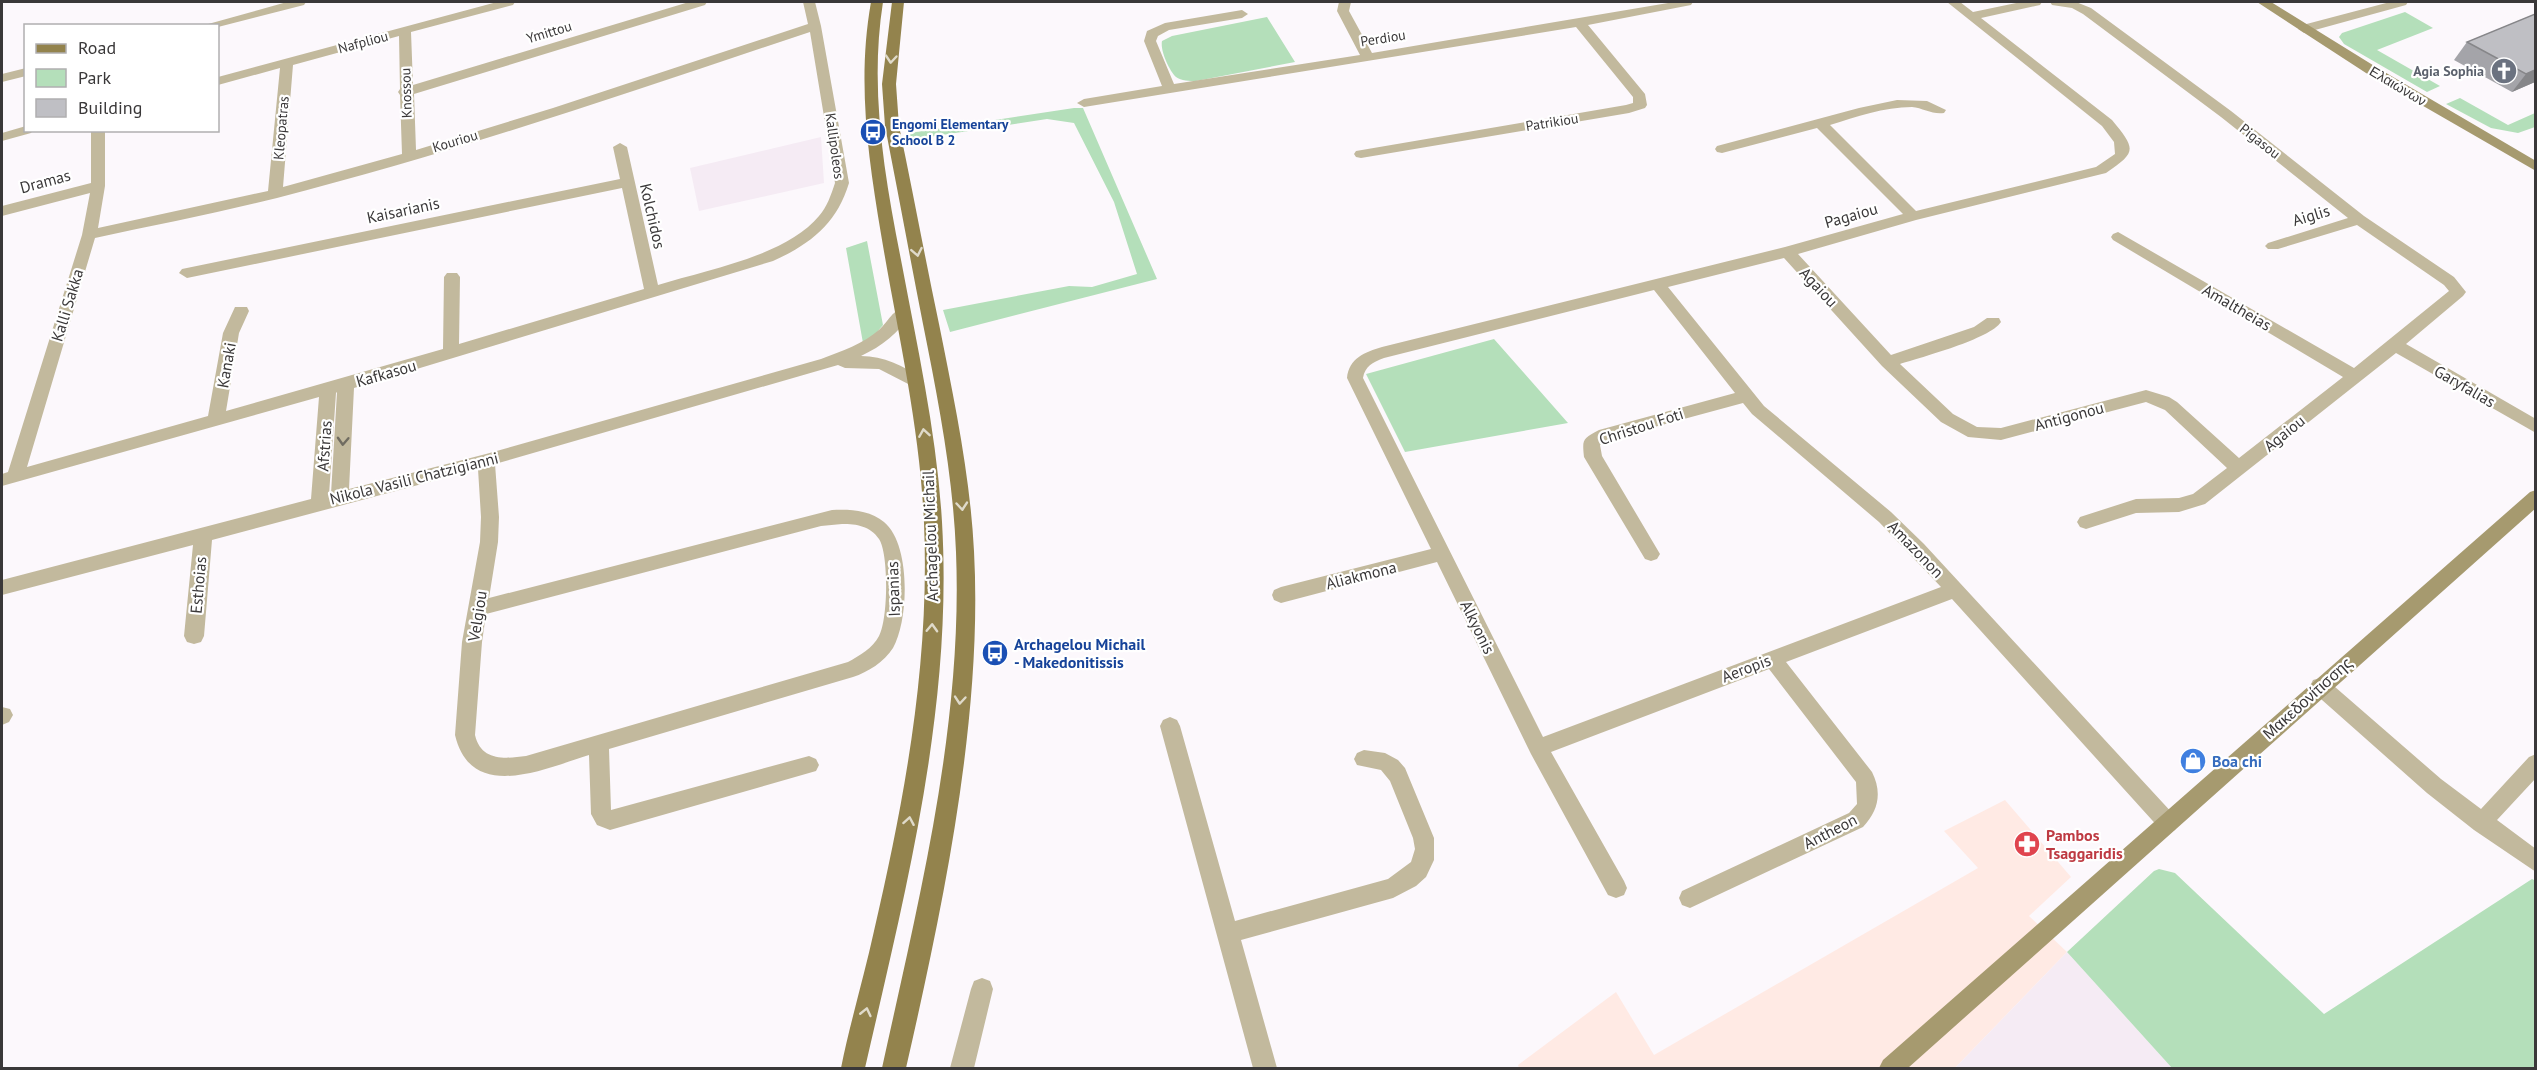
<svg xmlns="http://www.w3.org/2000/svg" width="2537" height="1070" viewBox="0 0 2537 1070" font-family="'PT Sans',sans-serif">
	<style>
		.commercial { fill: #ffeae4 }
		.built { fill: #f5ebf4 }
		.green { fill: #b4dfba }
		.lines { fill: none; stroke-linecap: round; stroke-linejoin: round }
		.street { fill: #c2b99d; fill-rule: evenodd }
		.secondary { fill: #a69a6f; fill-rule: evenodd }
		.primary { fill: #93834d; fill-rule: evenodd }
		.wall { fill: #a4a4a9 }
		.shaded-wall { fill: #868689 }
		.building { fill: #bfbfc4; stroke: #868689; stroke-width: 1.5 }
		.oneway { stroke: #dfdaca }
		.oneway2 { stroke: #706c61 }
		.labels { text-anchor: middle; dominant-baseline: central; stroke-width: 4.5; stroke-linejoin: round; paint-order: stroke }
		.far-street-label { font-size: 14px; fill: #3a3839; stroke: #fff }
		.far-worship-label { font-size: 14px; font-weight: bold; fill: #5b616d; stroke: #fff; text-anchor: end }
		.far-transit-label { font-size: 14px; font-weight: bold; fill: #164399; stroke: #fff; text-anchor: start }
		.street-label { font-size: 16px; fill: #3a3839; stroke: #fff }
		.transit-label { font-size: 16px; font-weight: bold; fill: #164399; stroke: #fff; text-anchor: start }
		.shop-label { font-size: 16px; font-weight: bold; fill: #366cbe; stroke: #fff; text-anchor: start }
		.health-label { font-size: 16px; font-weight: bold; fill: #be3a42; stroke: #fff; text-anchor: start }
	</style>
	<rect width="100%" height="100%" fill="#fcf8fc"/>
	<path class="commercial" d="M2005,800L2071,877L2029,916L2067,952L1955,1068H1519L1518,1065L1616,992L1654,1055L1978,868L1944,831Z"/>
	<path class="built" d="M821,137L824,183L699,211L690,168Z
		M2067,952L2172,1068H1955Z"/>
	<path class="green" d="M2405,12L2433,28L2377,50L2440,86L2427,92L2344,44L2339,37L2342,33Z
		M1267,17L1295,62L1196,81C1190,81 1181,81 1176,77C1169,70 1160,50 1162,41L1172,36Z
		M2460,98L2508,125L2535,113V127L2518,133L2491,128L2446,104Z
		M1074,108H1083L1157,279L950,332L943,310L1069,286L1092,287L1137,274L1114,202L1074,123L1047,119L909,140L910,133Z
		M867,241L883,325L872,338L863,343L846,248Z
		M1494,339L1568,423L1405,452L1366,374Z
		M2159,869L2175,873L2324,1014L2532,879L2536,881L2535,1068H2172L2067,952L2154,871Z"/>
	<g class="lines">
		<path class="street" d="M287,2H306L304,5L218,27L201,26Z
			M497,2H515L513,5L411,32L413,85L689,2H707L705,5L414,94L416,150L553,108L808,24L803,2H815L821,26L849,183C837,223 811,244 773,261L354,388L349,489L486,454L821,359C842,351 863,344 880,329C889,321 895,305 909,309L911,313C899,333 882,346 861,356C884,356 903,366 922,378L924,382L922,386L916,388L879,369L845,368L838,365L495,464L499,517L498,542L489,598L832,510C849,509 870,510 884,522C911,544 909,620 893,648C884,662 868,672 853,677L609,749L611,810L809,756L816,759L819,765L816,771L610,830L597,825L591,814L589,755C544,769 471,803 455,735L462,642L480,542L481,517L478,469L212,540L204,636L201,642L194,644L187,642L184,636L193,545L2,595V580L311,499L319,397L2,486V474L8,472L82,235L90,193L2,216V206L91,183V130H105V186L98,228L268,191L280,68L218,85V77ZM810,32L835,183C831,195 827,207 819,216C786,256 706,270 658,285L627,147L620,143L613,147L620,179L182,269L179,273L187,278L622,188L644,289L459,344L460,277L457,273H447L444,277L443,349L226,411L239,333L249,311L247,307H235L223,333L208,416L27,467L95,238C156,225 217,213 277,198C457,152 633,91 810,32ZM399,36L400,89L398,92L400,95L402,154L283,187L293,65ZM337,392L331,494L329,495L336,393ZM842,524C857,524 870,526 879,539C889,554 888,620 879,636C873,648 859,656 848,662L526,756C504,759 481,761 475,735L482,642L486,614L821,526Z
			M1339,2H1351L1349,11L1372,53L1674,2H1693L1691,5L1588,25L1645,94L1647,105L1645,108L1629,113L1361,158L1356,157L1354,154L1356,151L1626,105L1633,103V97L1576,27L1084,107L1077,103L1084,99L1162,86L1144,41L1147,31L1165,23L1242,10L1248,14L1242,18L1169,30L1158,36L1156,41L1174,84L1360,55L1337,11Z
			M1947,2H1960L1973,12L2021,2H2042L2040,5L1981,18L2112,120C2136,149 2137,152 2106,173L1916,220L1798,254L1891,355L1974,327L1987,318H1999L2001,322C1990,339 1922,357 1900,364L1953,414L1977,427L2001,428L2146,390L2169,397L2177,402L2239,458L2343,377L2113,240L2111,237L2113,234L2118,232L2354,368L2449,291L2444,285L2357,225L2278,249H2268L2265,246L2268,243L2348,218L2221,117L2083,14L2072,8L2052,5L2050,2H2076L2091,8L2231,111L2364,216L2454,277L2466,292L2463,296L2406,344L2536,419V433L2396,353L2205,504L2179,512L2136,513L2086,529L2080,527L2077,522L2080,517L2136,499L2179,498L2193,494L2227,468L2165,410L2146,402L2001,440L1968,437L1941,422L1882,366L1784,258L1668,287L1764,406L1891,512L1924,544L2175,816L2178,823L2175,830L2168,833L2161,830L1952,599L1786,662L1872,772C1882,792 1879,810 1863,827L1690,908L1682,905L1679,898L1682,891L1849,813L1857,804L1856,782L1769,669L1551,752L1624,881L1627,888L1624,895L1616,898L1608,895L1531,754L1437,562L1281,603L1274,600L1272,595L1274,590L1281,587L1431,549L1347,378C1349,358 1365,352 1382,347L1785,247L1903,214L1817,128L1722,153L1717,152L1715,149L1717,146L1859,108L1897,100L1927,101L1946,110L1944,113C1933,115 1923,108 1912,107C1884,107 1856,117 1830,125L1916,211L2096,167L2115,154L2114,142L2102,126ZM1654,290L1735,393L1599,430C1583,439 1582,438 1584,457L1645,559L1651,561L1657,559L1660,554L1602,456L1600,445L1610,439L1743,403L1752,414L1879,522L1941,587L1543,737L1363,378C1365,366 1373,362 1384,358Z
			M2390,2H2408L2406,5L2304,33L2298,29L2299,26Z
			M26,68V76L2,82V74Z
			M26,126V130H33L31,133L2,141V133Z
			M2320,678L2327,680L2441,779L2481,809L2529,757L2536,754V778L2497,820L2536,849V872L2474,830L2427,793L2313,692L2310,686L2313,680Z
			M2,707L10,709L13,715L9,722L2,725Z
			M1170,717L1177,720L1180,726L1235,921L1388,879L1411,862L1415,849L1413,838L1390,781L1381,770L1357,765L1354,759L1357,753L1364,750L1385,753L1398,760L1405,768L1434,838V860L1426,877L1416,886L1393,898L1241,940L1277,1068H1253L1160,726L1163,720Z
			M982,978L990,981L993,989L974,1068H950L971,989L974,981Z"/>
		<path class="secondary" d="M2257,2H2271L2376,67L2536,161V171L2366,73Z
			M2536,490V508L1908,1068H1879L1883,1060L2530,492Z"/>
		<path class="primary" d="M871,2H883C869,91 885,178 902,265C918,350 937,436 942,522C953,708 906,889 865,1068H841C850,1023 864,977 874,931C905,797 930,662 924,523C920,426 897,330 881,234C868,156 857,81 871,2Z
			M892,2H904L896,84L899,126C913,192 925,258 939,324C954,399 970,474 974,551C983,717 943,906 906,1068H882C919,899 963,726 956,552C953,475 938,399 923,324C910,258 898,192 885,126L882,84Z"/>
	</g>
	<path class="wall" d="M2535,14V82L2512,92L2454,60L2467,42Z"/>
	<path class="shaded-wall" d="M2535,70V82L2512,92L2526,74Z"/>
	<path class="building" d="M2535,14V70L2526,74L2467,42Z"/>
	<defs><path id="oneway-chevron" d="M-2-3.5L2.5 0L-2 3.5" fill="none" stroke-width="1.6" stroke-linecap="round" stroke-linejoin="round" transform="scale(1.5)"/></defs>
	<g class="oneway">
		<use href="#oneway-chevron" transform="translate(891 59) rotate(95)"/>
		<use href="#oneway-chevron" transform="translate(917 252) rotate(79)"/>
		<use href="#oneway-chevron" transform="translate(924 433) rotate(-99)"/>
		<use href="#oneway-chevron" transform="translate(962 506) rotate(85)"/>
		<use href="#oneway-chevron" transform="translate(932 628) rotate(-88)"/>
		<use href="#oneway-chevron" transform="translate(960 700) rotate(95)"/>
		<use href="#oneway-chevron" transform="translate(909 821) rotate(-80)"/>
		<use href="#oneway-chevron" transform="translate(866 1012) rotate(-77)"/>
	</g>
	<use class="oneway2" href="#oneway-chevron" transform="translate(343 441) rotate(93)"/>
	<defs>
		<symbol id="church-disc" viewBox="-11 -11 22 22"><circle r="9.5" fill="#6b7280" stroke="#fff"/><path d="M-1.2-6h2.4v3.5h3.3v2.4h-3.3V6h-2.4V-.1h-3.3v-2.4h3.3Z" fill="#fff"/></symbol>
		<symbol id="bus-disc" viewBox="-11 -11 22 22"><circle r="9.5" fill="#1a4fb4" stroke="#fff"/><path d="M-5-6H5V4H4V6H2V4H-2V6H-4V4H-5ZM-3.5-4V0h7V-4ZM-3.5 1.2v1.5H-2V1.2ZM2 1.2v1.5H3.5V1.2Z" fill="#fff"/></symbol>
		<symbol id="shop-disc" viewBox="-11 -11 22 22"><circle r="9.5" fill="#3f7fe0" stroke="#fff"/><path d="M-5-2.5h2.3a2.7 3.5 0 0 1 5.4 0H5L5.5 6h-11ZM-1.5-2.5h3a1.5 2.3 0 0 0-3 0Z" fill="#fff"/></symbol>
		<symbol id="pharmacy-disc" viewBox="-11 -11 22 22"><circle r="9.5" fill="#e0444e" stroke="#fff"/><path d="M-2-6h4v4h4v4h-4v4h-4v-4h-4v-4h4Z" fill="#fff"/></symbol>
	</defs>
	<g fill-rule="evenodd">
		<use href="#church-disc" x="2489" y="56" width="30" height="30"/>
		<use href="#bus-disc" x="858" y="117" width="30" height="30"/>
		<use href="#bus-disc" x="980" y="638" width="30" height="30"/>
		<use href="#shop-disc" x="2178" y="746" width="30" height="30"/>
		<use href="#pharmacy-disc" x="2012" y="829" width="30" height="30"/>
	</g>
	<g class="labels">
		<g class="far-street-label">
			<text transform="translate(549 32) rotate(-17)">Ymittou</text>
			<text transform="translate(1383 38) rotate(-9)">Perdiou</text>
			<text transform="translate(363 42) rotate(-15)">Nafpliou</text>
			<text transform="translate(2398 86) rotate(31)">Ελαιώνων</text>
			<text transform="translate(406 93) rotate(-92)">Knossou</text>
			<text transform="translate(1552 122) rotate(-9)">Patrikiou</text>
			<text transform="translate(281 128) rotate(-85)">Kleopatras</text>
			<text transform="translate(455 141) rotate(-17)">Kouriou</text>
			<text transform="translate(2260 141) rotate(38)">Pigasou</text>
			<text transform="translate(835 146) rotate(82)">Kallipoleos</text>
		</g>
		<g class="far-worship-label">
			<text x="2484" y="71">Agia Sophia</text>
		</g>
		<g class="far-transit-label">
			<text x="892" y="124">Engomi Elementary<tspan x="892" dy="16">School B 2</tspan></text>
		</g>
		<g class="street-label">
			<text transform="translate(45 181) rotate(-15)">Dramas</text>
			<text transform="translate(403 210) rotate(-12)">Kaisarianis</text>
			<text transform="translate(1851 215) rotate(-16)">Pagaiou</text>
			<text transform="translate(2311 215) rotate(-17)">Aiglis</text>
			<text transform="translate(653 216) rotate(77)">Kolchidos</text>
			<text transform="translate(1819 287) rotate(47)">Agaiou</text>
			<text transform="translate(67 305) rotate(-73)">Kalli Sakka</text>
			<text transform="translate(2237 307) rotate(30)">Amaltheias</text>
			<text transform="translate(226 365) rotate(-80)">Kanaki</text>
			<text transform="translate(386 373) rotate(-16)">Kafkasou</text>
			<text transform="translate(2465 386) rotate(30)">Garyfalias</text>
			<text transform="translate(2069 416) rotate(-15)">Antigonou</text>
			<text transform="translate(1641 426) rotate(-18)">Christou Foti</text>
			<text transform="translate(2284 433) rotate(-39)">Agaiou</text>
			<text transform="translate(324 446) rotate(-86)">Afstrias</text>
			<text transform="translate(414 478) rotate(-14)">Nikola Vasili Chatzigianni</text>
			<text transform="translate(930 536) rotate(-92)">Archagelou Michail</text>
			<text transform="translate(1916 549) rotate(46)">Amazonon</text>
			<text transform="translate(1361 575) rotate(-14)">Aliakmona</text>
			<text transform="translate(198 585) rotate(-85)">Esthoias</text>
			<text transform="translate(893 589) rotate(-92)">Ispanias</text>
			<text transform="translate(477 616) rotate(-81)">Velgiou</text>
			<text transform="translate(1478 627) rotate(64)">Alkyonis</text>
			<text transform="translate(1746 668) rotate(-21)">Aeropis</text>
			<text transform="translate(2307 698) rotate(-42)">Μακεδονίτισσης</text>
			<text transform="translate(1830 831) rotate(-27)">Antheon</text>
		</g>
		<g class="transit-label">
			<text x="1014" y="644">Archagelou Michail<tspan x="1014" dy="18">- Makedonitissis</tspan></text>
		</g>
		<g class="shop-label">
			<text x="2212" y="761">Boa chi</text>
		</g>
		<g class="health-label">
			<text x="2046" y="835">Pambos<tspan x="2046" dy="18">Tsaggaridis</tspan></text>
		</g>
	</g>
	<rect width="2537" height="1070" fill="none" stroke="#3a3839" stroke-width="6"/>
	<rect x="24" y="24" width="195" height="108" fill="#ffffff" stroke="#b0afb0" stroke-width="1.5"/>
	<rect x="36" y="44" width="30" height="9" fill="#93834d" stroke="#b0afb0" stroke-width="1.5"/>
	<text x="78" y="54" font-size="18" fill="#3a3839">Road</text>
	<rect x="36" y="69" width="30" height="18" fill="#b4dfba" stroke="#b0afb0" stroke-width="1.5"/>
	<text x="78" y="84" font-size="18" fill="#3a3839">Park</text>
	<rect x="36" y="99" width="30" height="18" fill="#bfbfc4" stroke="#b0afb0" stroke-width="1.5"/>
	<text x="78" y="114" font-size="18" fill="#3a3839">Building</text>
</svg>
